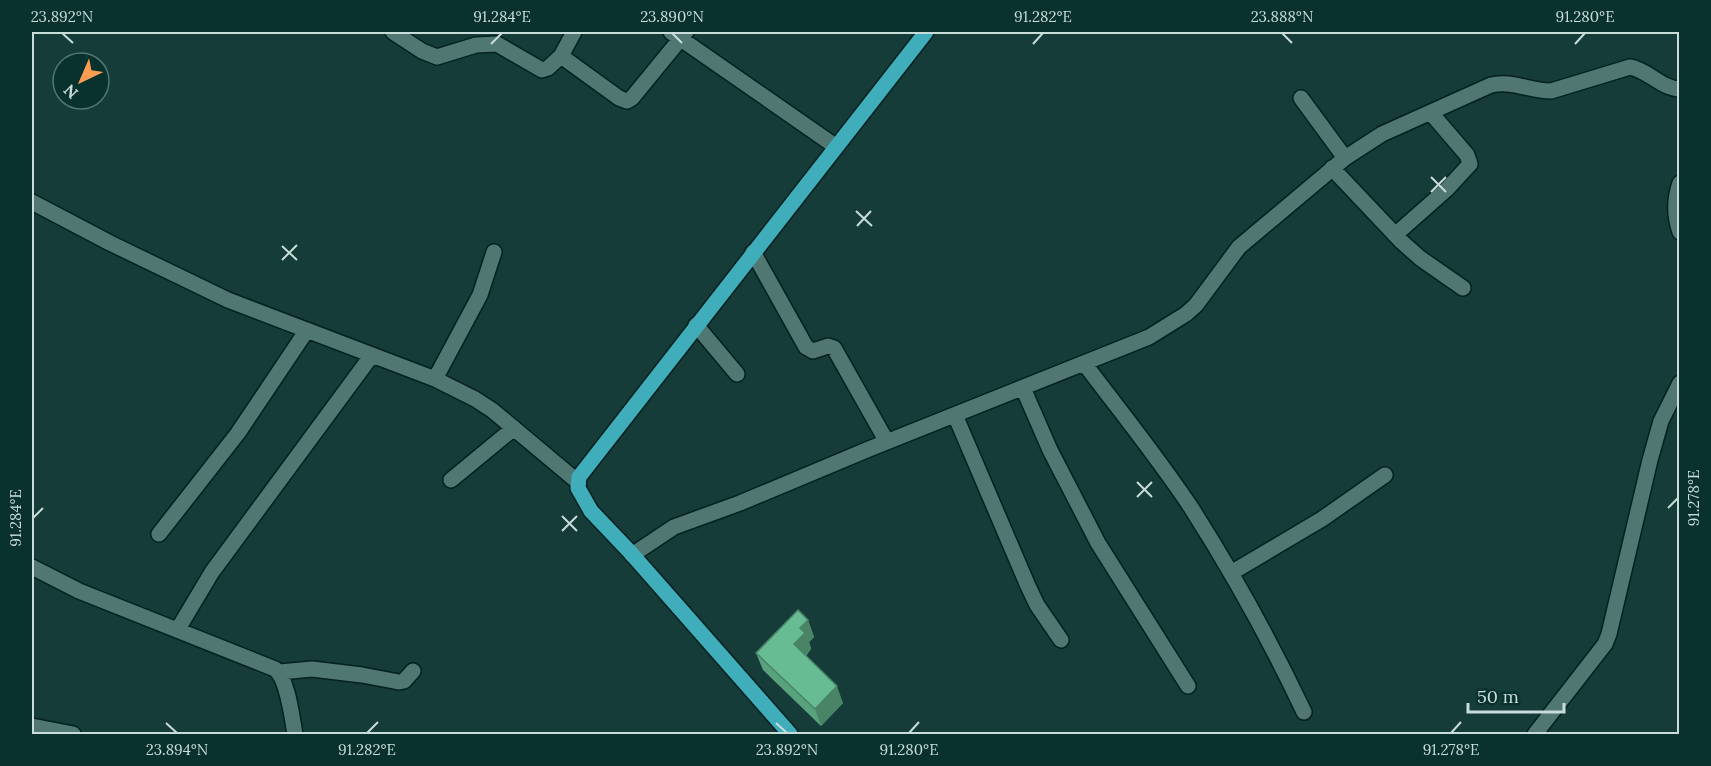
<svg xmlns="http://www.w3.org/2000/svg" width="1711" height="766" viewBox="0 0 1711 766" font-family="Lora,serif">
	<style>
		.lines { fill: none; stroke-linecap: round; stroke-linejoin: round }
		.minor-casing { stroke: #04211f; stroke-width: 18 }
		.major-casing { stroke: #04211f; stroke-width: 18 }
		.minor { stroke: #507772; stroke-width: 15 }
		.major { stroke: #40adbb; stroke-width: 15 }
		.wall { fill: #59a27e }
		.shaded-wall { fill: #498467 }
		.building { fill: #68bc93; stroke: #498467; stroke-width: 1.5 }
		.ticks { fill: none; stroke: #c8dcd9; stroke-width: 2 }
		.neatline { fill: none; stroke: #c8dcd9; stroke-width: 2 }
		.ticks-label { font-size: 15px; text-anchor: middle; fill: #c8dcd9 }
	</style>
	<rect width="100%" height="100%" fill="#153c38"/>
	<g class="lines">
		<defs>
			<path id="minor" d="M393,32L422,51L437,57L476,45L497,44L542,70L548,68L561,56L619,98L627,101L632,98L686,32
				M671,32L835,146
				M561,56L574,32
				M1301,98L1345,158
				M1332,168L1402,242L1420,258L1463,288
				M1680,183C1674,200 1674,215 1680,232
				M32,202L110,243L228,300L435,379L475,399L492,410L578,482
				M1395,235L1447,189L1470,164L1467,155L1431,113
				M753,252L806,347L813,351L828,346L834,348L887,442
				M696,325L737,374
				M1084,363C1120,411 1159,459 1192,509C1234,575 1271,642 1304,712
				M435,379L480,295L494,252
				M1023,388L1050,450L1098,543L1188,686
				M955,415L1028,586L1037,605L1061,640
				M451,480L514,428
				M159,534L238,433L307,330
				M632,555L674,527L740,503L869,449L1149,337L1186,314L1196,305L1239,247L1345,158L1382,134L1491,85C1511,80 1530,91 1551,91L1630,67C1648,70 1662,89 1680,89
				M32,567L79,591L275,669C288,679 292,718 295,734
				M1231,573L1322,519L1385,475
				M178,629L212,572L372,355
				M280,672L312,669L362,675L399,682L404,681L413,671
				M32,726L73,734
				M1535,734L1605,644L1609,634L1650,460L1661,421L1680,383"/>
			<path id="major" d="M790,734L630,552L591,511L578,488L579,477L926,32"/>
		</defs>
		<use href="#minor" class="minor-casing"/>
		<use href="#major" class="major-casing"/>
		<use href="#minor" class="minor"/>
		<use href="#major" class="major"/>
	</g>
	<path class="wall" d="M808,620L814,637L809,642L811,649L806,656L843,703L821,726L763,670L756,653Z"/>
	<path class="shaded-wall" d="M808,620L814,637L809,642L811,649L800,661L794,644L800,628Z
		M837,686L843,703L821,726L815,709Z"/>
	<path class="building" d="M798,610L808,620L800,628L805,633L794,644L837,686L815,709L756,653Z"/>
	<path class="ticks" d="M62,33L73,43M672,33L682,43M1282,33L1292,43M491,44L502,33M1033,44L1043,33M1575,44L1585,33M1431,177L1446,192M1431,192L1446,177M856,211L872,226M857,226L871,211M282,246L297,260M282,260L297,245M1137,482L1152,497M1137,497L1152,482M1668,508L1678,498M562,516L577,531M33,518L43,508M562,531L577,516M166,723L177,733M776,723L787,733M367,733L378,722M909,733L919,722M1451,733L1461,722"/>
	<rect width="1711" height="766" fill="none" stroke="#09322e" stroke-width="66"/>
	<g transform="translate(81 81) rotate(224)"><circle r="28" fill="#09322e" stroke="#557672" stroke-width="1.5"/>
	<path d="M0-4.5L10 22L0 15L-10 22Z" fill="#fb9e51"/>
	<text y="-9" font-size="16" font-weight="bold" text-anchor="middle" fill="#c8dcd9">N</text>
	</g>
	<path d="M1468 703v9h96v-9" fill="none" stroke="#c8dcd9" stroke-width="3"/>
	<text x="1477" y="703" font-size="18" fill="#c8dcd9" stroke="#09322e" stroke-width="4.5" paint-order="stroke">50 m</text>
	<rect x="33" y="33" width="1645" height="700" class="neatline"/>
	<g class="ticks-label">
		<text x="62" y="22">23.892°N</text>
		<text x="502" y="22">91.284°E</text>
		<text x="672" y="22">23.890°N</text>
		<text x="1043" y="22">91.282°E</text>
		<text x="1282" y="22">23.888°N</text>
		<text x="1585" y="22">91.280°E</text>
		<text transform="translate(1694 498) rotate(-90)" y="5">91.278°E</text>
		<text transform="translate(16 518) rotate(-90)" y="5">91.284°E</text>
		<text x="177" y="755">23.894°N</text>
		<text x="367" y="755">91.282°E</text>
		<text x="787" y="755">23.892°N</text>
		<text x="909" y="755">91.280°E</text>
		<text x="1451" y="755">91.278°E</text>
	</g>
</svg>
